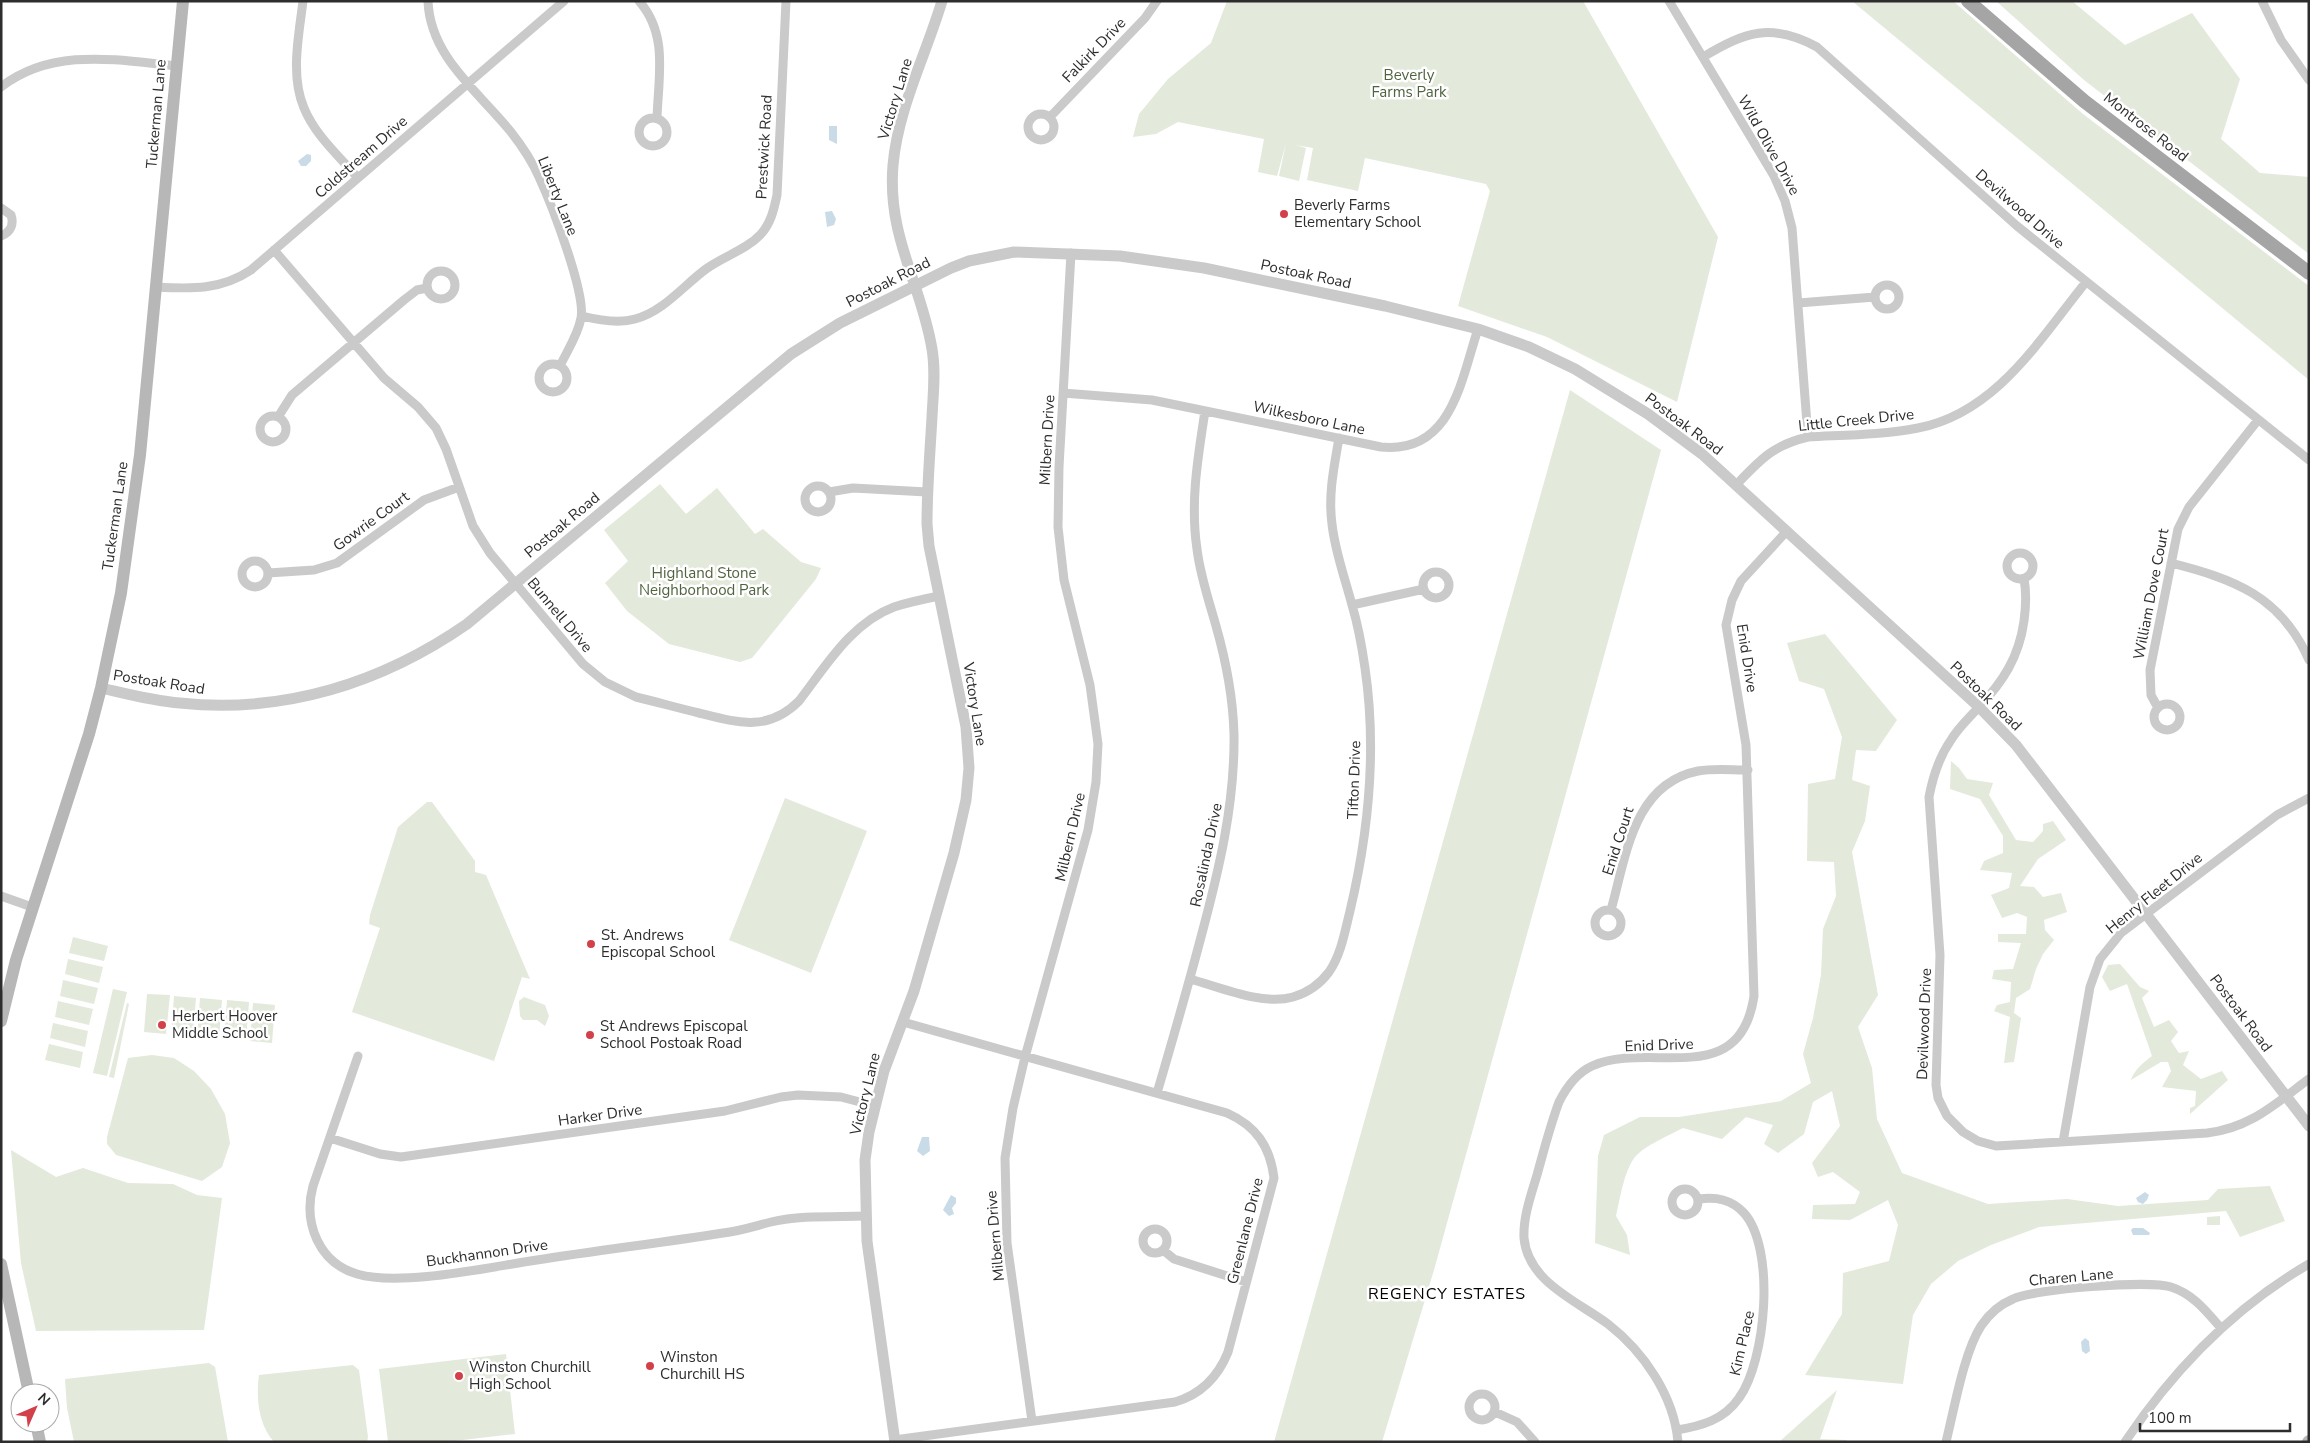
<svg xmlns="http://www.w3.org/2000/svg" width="2310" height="1443" viewBox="0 0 2310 1443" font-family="'Nunito Sans',sans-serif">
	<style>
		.green { fill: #e3e9db }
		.water { fill: #c9dbe7 }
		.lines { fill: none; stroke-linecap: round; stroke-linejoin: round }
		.minor { stroke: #cacaca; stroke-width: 9 }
		.tertiary { stroke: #cacaca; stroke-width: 11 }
		.secondary { stroke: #b7b7b7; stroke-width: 12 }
		.primary { stroke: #a5a5a5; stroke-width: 14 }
		.poi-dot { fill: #d2404a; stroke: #fff; stroke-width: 2 }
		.labels { text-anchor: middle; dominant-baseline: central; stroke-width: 5; stroke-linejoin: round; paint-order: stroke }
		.street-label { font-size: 15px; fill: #2d2d2d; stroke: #fff }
		.park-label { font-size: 15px; fill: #50633f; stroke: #fff }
		.poi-label { font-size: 15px; fill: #2d2d2d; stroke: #fff; text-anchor: start }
		.neighbourhood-label { font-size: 16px; letter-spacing: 1px; fill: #000; stroke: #fff }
	</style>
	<rect width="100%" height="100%" fill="#fff"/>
	<path class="green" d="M1227,1H1583L1718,237L1677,402L1547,337L1458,306L1490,191L1486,184L1365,158L1358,191L1307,180L1313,148L1295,145L1306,148L1299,181L1279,176L1286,143L1277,176L1258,172L1264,139L1178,122L1156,134L1133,137L1139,114L1168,79L1211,43Z
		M1852,1H1953L2083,114L2309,286V380Z
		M1996,1H2072L2125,45L2192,13L2240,79L2221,139L2260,173L2309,177V254L2084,80Z
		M1570,390L1661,450L1434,1270L1382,1442H1274Z
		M660,484L686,514L717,488L755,534L763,529L801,562L821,568L816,579L752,658L740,662L669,644L627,611L605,583L628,561L604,530Z
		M1825,634L1897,720L1876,751L1856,750L1852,780L1870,786L1865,821L1852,852L1878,995L1858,1027L1872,1068L1877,1119L1902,1173L1988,1204L2067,1199L2118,1206L2208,1200L2218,1189L2270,1186L2285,1221L2240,1237L2226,1211L2039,1227L1991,1245L1958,1261L1931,1284L1913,1315L1903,1384L1805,1375L1842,1314L1843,1273L1889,1261L1898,1225L1888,1200L1850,1220L1812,1219L1813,1205L1855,1204L1860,1192L1833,1172L1818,1177L1812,1163L1840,1126L1832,1091L1813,1102L1804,1134L1778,1153L1764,1144L1773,1125L1746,1117L1722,1139L1683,1128C1670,1135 1644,1146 1635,1157C1624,1171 1620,1199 1616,1216L1627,1235L1630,1255L1595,1243L1598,1156L1604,1135L1640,1117H1679L1781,1101L1811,1083L1803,1054L1813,1018L1821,975L1823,929L1836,896L1834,862L1807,861L1808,784L1835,779L1842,737L1824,689L1799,681L1787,643Z
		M1951,761L1959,768L1967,779L1993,783L1989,795L2016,840L2033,842L2043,831V824L2053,821L2066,840L2038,859L2020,886L2034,887L2043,897L2061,893L2067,912L2044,920L2045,930L2054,940L2043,954L2036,969L2030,989L2016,998L2014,1013L2021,1018L2014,1062L2004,1063L2010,1017L1994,1011L1997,1005L2010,1002L2011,982L1992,979L1994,970L2013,969L2021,943L1998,942V934H2026L2027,917L2017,913L2002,918L1991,895L2009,888L2012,873L1980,870L1984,861L2003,853V836L1980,799L1950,789Z
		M785,798L867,831L811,973L729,940Z
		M427,802H432L475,861V872L486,875L530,979L522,977L494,1061L352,1012L380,928L369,924L370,915L398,827Z
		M73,937L108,946L104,961L69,953Z
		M68,959L103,967L99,983L65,974Z
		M2120,964L2140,987L2149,991L2142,998L2154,1027L2169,1020L2178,1032L2171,1041L2179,1053L2189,1051L2183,1065L2201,1079L2222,1071L2228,1080L2190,1114V1108L2195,1106L2196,1091L2162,1087L2171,1071L2168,1062H2161L2131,1080C2134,1070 2144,1062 2152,1056L2127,984L2110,991L2102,977L2108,965Z
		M63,980L98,988L94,1004L60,996Z
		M113,989L127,992L107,1076L93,1073Z
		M147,994L170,995L166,1034L144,1032Z
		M174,996L196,998L193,1036L171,1034Z
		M524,997L545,1005L549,1016L545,1026L537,1020H523L520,1016L519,1001Z
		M200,998L222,1000L219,1038L197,1037Z
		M227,1000L249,1002L246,1040L224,1039Z
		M58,1001L93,1009L89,1025L55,1017Z
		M127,1003L129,1004L114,1078L109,1077Z
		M253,1003L275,1005L272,1043L250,1041Z
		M53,1023L88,1031L85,1047L50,1038Z
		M49,1044L83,1052L80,1068L45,1060Z
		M152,1055L174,1058L194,1071L211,1089L225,1114L230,1143L222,1167L202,1181L116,1155L107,1144V1137L128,1058Z
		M11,1150L56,1177L83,1168L128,1183L173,1184L197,1195L222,1198L204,1330L36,1331L21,1263Z
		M2220,1216V1225H2207V1217Z
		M506,1354L515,1434L445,1442H388L379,1369Z
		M209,1363L215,1367L228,1442H74L67,1408L65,1379Z
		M353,1365L359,1370L368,1437L367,1442H274C258,1424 256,1397 259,1375Z
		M1837,1390L1820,1439L1847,1440L1846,1442H1779Z"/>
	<path class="water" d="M829,126H837V144L829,140Z
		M307,154L311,155V161L306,166H301L298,161Z
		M832,211L836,219L834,225L827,227L825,212Z
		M922,1137H929L930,1151L923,1156L917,1151Z
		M2145,1192L2149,1195L2147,1200L2143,1204L2138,1202L2136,1198Z
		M951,1195L956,1198V1203L952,1208L954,1214L949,1216L943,1210Z
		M2133,1228H2143L2150,1233L2149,1235H2133L2131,1230Z
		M2085,1338L2089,1341L2090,1351L2086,1354L2082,1351L2081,1342Z"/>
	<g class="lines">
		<path class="minor" d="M303,1C299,35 290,75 304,108C315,135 339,156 358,178
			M428,1C430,57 479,92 511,132C522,146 532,161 539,177C551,203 586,293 581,318C578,335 567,351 560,366
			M639,1C669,35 658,78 657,119
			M1669,1L1774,176L1785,201L1792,228L1808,437
			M2262,1L2281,40L2309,80
			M1703,57C1745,32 1771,22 1817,47L2017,226L2309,460
			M1,87C53,47 116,60 177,66
			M1028 127a13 13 0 1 1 26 0a13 13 0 1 1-26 0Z
			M1050,117L1145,18L1157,1
			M639 132a14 14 0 1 1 28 0a14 14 0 1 1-28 0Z
			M1,208L11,215C14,224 11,232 1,236
			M274,250L384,378L418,407L436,428L446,449L473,526L490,553L583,664L605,682L636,697C657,702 678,708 699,713C738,723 768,732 799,701C826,666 851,623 894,607C909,602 924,599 939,596
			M427 285a14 14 0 1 1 28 0a14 14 0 1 1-28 0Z
			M1875 297a12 12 0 1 1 24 0a12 12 0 1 1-24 0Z
			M157,287C192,289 221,290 251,270L564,1
			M1798,303L1875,297
			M582,316C598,320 618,324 635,319C663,312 684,285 706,269C724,256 746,250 761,234C771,223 774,209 777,195L786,1
			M539 378a14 14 0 1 1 28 0a14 14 0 1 1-28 0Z
			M1063,393L1152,400L1381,447C1452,454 1461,380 1478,329
			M260 429a13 13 0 1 1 26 0a13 13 0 1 1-26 0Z
			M278,417L292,395L404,300L417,290L427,288
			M1736,485C1760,460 1773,445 1808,437C1845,435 1882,435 1918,428C1996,413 2039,340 2086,282
			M805 499a13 13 0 1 1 26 0a13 13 0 1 1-26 0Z
			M829,492L853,488L927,492
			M2007 566a13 13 0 1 1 26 0a13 13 0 1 1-26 0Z
			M242 574a13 13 0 1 1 26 0a13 13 0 1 1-26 0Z
			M2171,563C2234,579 2281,596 2309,660
			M1423 585a13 13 0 1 1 26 0a13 13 0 1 1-26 0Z
			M268,573L314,570L337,563L424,500L459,487
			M2024,579C2027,594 2026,606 2024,621C2019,657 2003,682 1978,708C1969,718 1958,728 1951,740C1939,757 1933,776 1929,797L1940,955L1936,1085L1938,1098L1947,1116L1963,1132L1978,1141L1996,1146L2207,1133C2250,1128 2275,1104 2309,1079
			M1352,605L1424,589
			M2154 717a13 13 0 1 1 26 0a13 13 0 1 1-26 0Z
			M2158,708L2151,695L2150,670L2178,529L2189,507L2258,420
			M1,896L32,907
			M1595 923a13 13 0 1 1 26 0a13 13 0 1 1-26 0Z
			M1611,910C1626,857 1633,784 1698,771C1714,768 1731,770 1748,770
			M1190,979C1219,987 1263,1006 1293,997C1307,993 1320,984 1329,972C1341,955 1345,931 1350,911C1369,831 1377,750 1365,668C1362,647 1358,625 1352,605C1345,578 1335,552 1332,524C1328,495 1334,467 1339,438
			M358,1056L313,1186C303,1223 319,1263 357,1274C400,1287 490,1267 537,1260C599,1250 661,1243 723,1233C740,1231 755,1226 771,1222C801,1215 834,1217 865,1216
			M1157,1093C1172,1042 1187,990 1201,937C1219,870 1235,804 1234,734C1233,697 1226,661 1216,626C1209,601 1200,575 1197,549C1190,502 1198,457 1205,411
			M330,1138L380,1154L401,1157L725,1111L781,1097L798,1095L841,1097L875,1106
			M2063,1142L2090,987L2100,959L2121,933L2277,815L2309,798
			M1672 1202a13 13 0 1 1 26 0a13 13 0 1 1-26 0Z
			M1143 1241a12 12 0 1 1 24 0a12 12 0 1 1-24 0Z
			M1163,1250L1174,1259L1246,1282
			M1469 1407a13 13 0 1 1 26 0a13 13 0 1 1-26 0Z
			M1495,1412L1517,1422L1535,1442
			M1032,1421L1007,1243L1005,1158L1013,1108L1025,1057L1088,830L1096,782L1098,744L1090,685L1064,580L1058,527L1059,467L1071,253
			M1677,1430C1701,1426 1724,1420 1739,1398C1766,1361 1776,1249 1744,1213C1731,1199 1716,1197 1699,1199
			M894,1440L1175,1402C1202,1394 1218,1377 1228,1352L1274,1178C1270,1146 1256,1126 1227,1113L903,1022
			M1678,1442C1674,1396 1644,1352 1608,1324C1577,1301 1528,1282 1524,1238C1523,1217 1531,1195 1537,1175C1544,1150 1550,1126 1559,1102C1566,1088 1577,1073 1592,1066C1650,1040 1740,1092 1754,996L1746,745L1726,625L1732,600L1741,581L1786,532
			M1946,1442C1954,1410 1964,1352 1981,1326C1989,1314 2001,1304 2013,1299C2034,1289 2149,1280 2171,1287C2193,1294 2206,1311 2220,1327
			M2125,1442C2174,1369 2233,1308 2309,1264"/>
		<path class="tertiary" d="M101,688C127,694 153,701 180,703C284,714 382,683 467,624L791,354L840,323L951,268L969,261L1014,252L1120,256L1204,268L1385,306L1478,329L1529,347L1575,369L1648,414L1702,454L1979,707L2016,745L2309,1126
			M895,1442L867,1241L865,1160L869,1132L884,1071L914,991L954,853L966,800L969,768L966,727L929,546L927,524C927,488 930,453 932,417C933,395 936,372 932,349C921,283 887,237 893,165C898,108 926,55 942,1"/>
		<path class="secondary" d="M1,1021L16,960L89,734L101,688L121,593L140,455L183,1
			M1,1264L29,1393
			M36,1423L40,1442
			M2308,1442L2309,1441"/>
		<path class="primary" d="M1968,1L2084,101L2309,273"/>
	</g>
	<g class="poi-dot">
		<circle cx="1284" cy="214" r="5"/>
		<circle cx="591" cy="944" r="5"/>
		<circle cx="162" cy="1025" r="5"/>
		<circle cx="590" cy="1035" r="5"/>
		<circle cx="650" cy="1366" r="5"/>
		<circle cx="459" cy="1376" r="5"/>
	</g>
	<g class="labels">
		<g class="street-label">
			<text transform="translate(1094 50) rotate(-46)">Falkirk Drive</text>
			<text transform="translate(895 99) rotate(-73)">Victory Lane</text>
			<text transform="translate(156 114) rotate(-85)">Tuckerman Lane</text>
			<text transform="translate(2146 127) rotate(38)">Montrose Road</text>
			<text transform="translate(1769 145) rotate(61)">Wild Olive Drive</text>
			<text transform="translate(764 147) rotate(-87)">Prestwick Road</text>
			<text transform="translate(361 157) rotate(-41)">Coldstream Drive</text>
			<text transform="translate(558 196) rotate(68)">Liberty Lane</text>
			<text transform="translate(2020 209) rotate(41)">Devilwood Drive</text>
			<text transform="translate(1306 274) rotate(12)">Postoak Road</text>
			<text transform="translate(888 282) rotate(-27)">Postoak Road</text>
			<text transform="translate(1309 418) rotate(12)">Wilkesboro Lane</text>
			<text transform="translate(1856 420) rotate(-6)">Little Creek Drive</text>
			<text transform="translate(1684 424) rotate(37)">Postoak Road</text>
			<text transform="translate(1047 440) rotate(-87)">Milbern Drive</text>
			<text transform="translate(115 516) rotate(-82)">Tuckerman Lane</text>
			<text transform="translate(371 521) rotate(-36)">Gowrie Court</text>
			<text transform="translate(562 525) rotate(-40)">Postoak Road</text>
			<text transform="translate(2151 594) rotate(-79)">William Dove Court</text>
			<text transform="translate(560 615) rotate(50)">Bunnell Drive</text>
			<text transform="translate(1747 658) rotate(81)">Enid Drive</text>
			<text transform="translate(159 682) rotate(9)">Postoak Road</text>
			<text transform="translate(1986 696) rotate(44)">Postoak Road</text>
			<text transform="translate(975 704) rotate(81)">Victory Lane</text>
			<text transform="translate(1354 780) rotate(-88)">Tifton Drive</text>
			<text transform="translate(1070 837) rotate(-77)">Milbern Drive</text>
			<text transform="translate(1618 841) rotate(-72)">Enid Court</text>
			<text transform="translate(1206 855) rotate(-78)">Rosalinda Drive</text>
			<text transform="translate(2154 893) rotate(-39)">Henry Fleet Drive</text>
			<text transform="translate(2241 1013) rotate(53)">Postoak Road</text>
			<text transform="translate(1924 1024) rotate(-88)">Devilwood Drive</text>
			<text transform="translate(1659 1045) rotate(-2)">Enid Drive</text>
			<text transform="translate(865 1094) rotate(-76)">Victory Lane</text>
			<text transform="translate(600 1115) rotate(-8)">Harker Drive</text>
			<text transform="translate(1245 1231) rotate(-76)">Greenlane Drive</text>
			<text transform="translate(995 1236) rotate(-95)">Milbern Drive</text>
			<text transform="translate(487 1253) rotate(-8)">Buckhannon Drive</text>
			<text transform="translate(2071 1277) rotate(-5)">Charen Lane</text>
			<text transform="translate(1742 1343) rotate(-77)">Kim Place</text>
		</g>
		<g class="park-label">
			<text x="1409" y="75">Beverly<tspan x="1409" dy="17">Farms Park</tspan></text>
			<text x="704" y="573">Highland Stone<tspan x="704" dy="17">Neighborhood Park</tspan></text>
		</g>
		<g class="poi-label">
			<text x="1294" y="205">Beverly Farms<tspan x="1294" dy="17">Elementary School</tspan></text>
			<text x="601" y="935">St. Andrews<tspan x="601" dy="17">Episcopal School</tspan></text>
			<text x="172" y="1016">Herbert Hoover<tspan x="172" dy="17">Middle School</tspan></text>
			<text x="600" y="1026">St Andrews Episcopal<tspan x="600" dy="17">School Postoak Road</tspan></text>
			<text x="660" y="1357">Winston<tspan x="660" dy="17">Churchill HS</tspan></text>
			<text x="469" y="1367">Winston Churchill<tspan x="469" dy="17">High School</tspan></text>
		</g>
		<g class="neighbourhood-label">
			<text x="1447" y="1294">REGENCY ESTATES</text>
		</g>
	</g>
	<rect width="2310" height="1443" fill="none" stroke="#2d2d2d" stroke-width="5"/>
	<g transform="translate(35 1408) rotate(45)"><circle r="24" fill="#ffffff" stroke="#ababab"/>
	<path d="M0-4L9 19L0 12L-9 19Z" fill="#d2404a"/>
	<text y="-8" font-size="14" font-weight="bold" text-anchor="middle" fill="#2d2d2d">N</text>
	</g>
	<path d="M2140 1423v8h150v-8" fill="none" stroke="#2d2d2d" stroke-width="2.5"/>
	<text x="2148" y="1423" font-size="15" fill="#2d2d2d" stroke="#ffffff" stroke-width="4" paint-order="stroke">100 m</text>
</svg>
